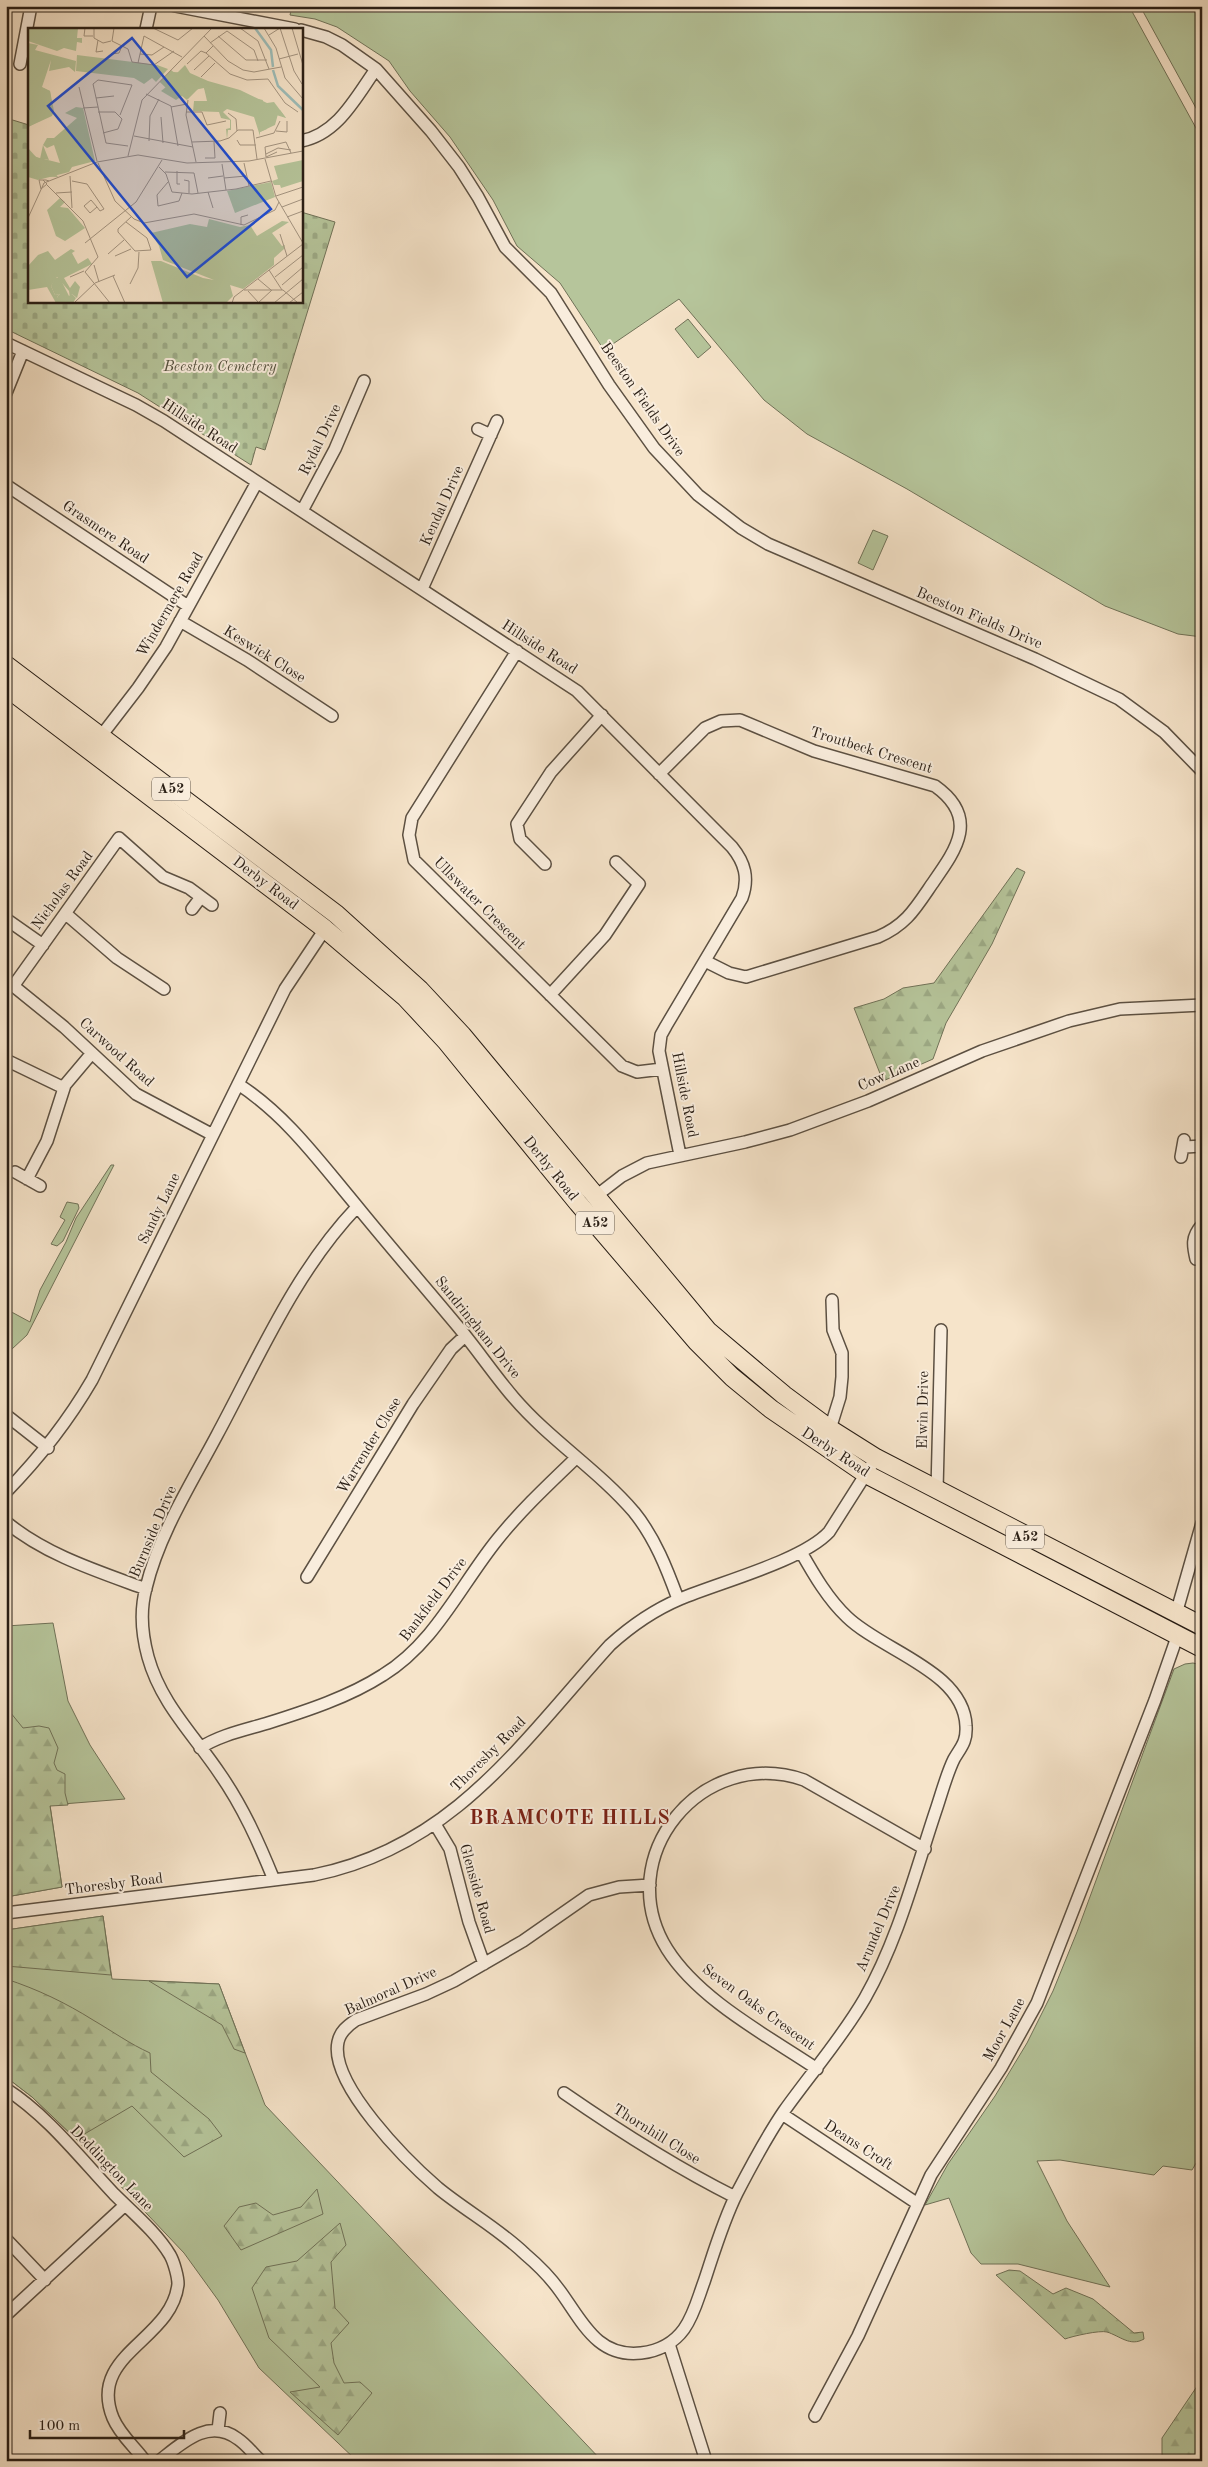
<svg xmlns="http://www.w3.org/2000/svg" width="1208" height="2467" viewBox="0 0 1208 2467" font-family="'Old Standard TT',serif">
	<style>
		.green { fill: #b6c59b; stroke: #707258 }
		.forest { fill: url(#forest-firs); stroke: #707258 }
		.cemetery { fill: url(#cemetery-stones); stroke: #707258 }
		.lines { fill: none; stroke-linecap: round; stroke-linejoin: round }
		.minor-casing { stroke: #5c5042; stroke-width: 14 }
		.highway-casing { stroke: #291e15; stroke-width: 20 }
		.minor { stroke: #f9eddd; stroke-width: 11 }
		.highway { stroke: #f6e4ca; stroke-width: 18 }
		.labels { text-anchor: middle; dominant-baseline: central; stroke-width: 4; stroke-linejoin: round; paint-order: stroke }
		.shield { fill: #f9eddd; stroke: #675c51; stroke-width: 1 }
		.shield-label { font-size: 14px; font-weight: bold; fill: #291e15 }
		.park-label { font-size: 15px; font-style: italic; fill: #53503d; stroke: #f9eddd }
		.street-label { font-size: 15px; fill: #291e15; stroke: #f9eddd }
		.district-label { font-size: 20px; font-weight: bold; letter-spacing: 1px; fill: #7a1f14; stroke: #f9eddd }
		.inset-river { fill: none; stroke: #9dbeba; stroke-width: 2.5 }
		.inset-road { fill: none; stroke: #a49582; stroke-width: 1 }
		.view { fill: #1d4ed8; fill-opacity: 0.15; stroke: #1d4ed8; stroke-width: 2.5 }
		.inset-edge { fill: none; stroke: #291e15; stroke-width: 2.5 }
	</style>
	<defs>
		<pattern id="forest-firs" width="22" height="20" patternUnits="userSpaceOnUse" patternTransform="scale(1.25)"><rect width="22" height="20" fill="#b6c59b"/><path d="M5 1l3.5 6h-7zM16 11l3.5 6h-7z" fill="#9ca985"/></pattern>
		<pattern id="cemetery-stones" width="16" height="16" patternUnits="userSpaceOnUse" patternTransform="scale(1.25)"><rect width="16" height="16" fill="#b6c59b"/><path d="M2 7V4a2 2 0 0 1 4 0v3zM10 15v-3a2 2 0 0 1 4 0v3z" fill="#9ca985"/></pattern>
	</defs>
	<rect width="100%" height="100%" fill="#f6e4ca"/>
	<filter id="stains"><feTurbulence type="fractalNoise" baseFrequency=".004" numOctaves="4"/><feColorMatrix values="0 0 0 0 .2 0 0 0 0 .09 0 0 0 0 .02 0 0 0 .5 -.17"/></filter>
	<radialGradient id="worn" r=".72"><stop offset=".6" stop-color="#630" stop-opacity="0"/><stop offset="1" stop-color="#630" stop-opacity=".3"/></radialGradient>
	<path class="green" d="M292,6H1129L1202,139V637L1178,634L1105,606L907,489L807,434L764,400L679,299L604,350L560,283L517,246L493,200L450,137L410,91L389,61L337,27L315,19L290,15Z
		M1140,6H1202V119Z
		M688,319L711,347L698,358L675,329Z
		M873,530L888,536L873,570L858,563Z
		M111,1165H114L27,1335L12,1349L6,1346V1309L30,1322L40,1290L66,1242L76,1218Z
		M67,1202L78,1204L79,1208L63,1241L57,1246L51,1244L65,1220L60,1217Z
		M53,1623L68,1701L90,1745L125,1799L50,1805L62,1887L6,1897V1626Z
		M1193,1663L1202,1665V2153L1192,2170L1163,2166L1154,2175L1060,2160L1037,2161L1067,2221L1110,2287L1018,2264H981L971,2253L949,2198L925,2205L948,2164L995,2096L1027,2043L1053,1991L1077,1932L1174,1669L1185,1664Z
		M103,1916L112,1979L219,1984L265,2105L602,2461H357L259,2368L218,2300L184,2253L76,2139L32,2097L6,2077V1930Z"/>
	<path class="forest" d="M1017,868L1025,872L992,944L946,1023L933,1059L883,1081L854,1008L884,999L903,988L934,983Z
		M6,1707L23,1728L39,1726L49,1728L58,1748L54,1763L57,1770L65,1774V1793L68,1805L50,1806L62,1887L6,1897Z
		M103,1916L111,1975L6,1966V1930Z
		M6,1979C37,1989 66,2003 93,2020C112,2031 130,2044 150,2053L151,2072L209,2119L222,2136L184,2157L132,2106L76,2139L32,2097L6,2077Z
		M149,1981L219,1984L245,2053L234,2049L222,2025Z
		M317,2189L323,2214L241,2250L224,2226L239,2207L256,2203L273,2215L301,2207Z
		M340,2223L346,2245L331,2262L335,2308L349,2323L331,2343L334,2363L344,2383L360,2382L372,2393L338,2435L290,2392L320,2387L269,2338L252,2288L266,2267L297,2261Z
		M1009,2270L1020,2271L1053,2294L1066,2288L1093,2299L1134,2333L1143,2332L1144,2339C1130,2347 1120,2336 1107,2332C1100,2330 1073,2336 1065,2339L996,2275Z
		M1202,2379V2461H1162V2438Z"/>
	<path class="cemetery" d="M6,118L29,125V301H301V212L335,222L265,450L256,447L251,465L138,393L6,329Z"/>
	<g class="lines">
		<defs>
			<path id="minor" d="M175,6L295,29
				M146,29L151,6
				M301,30L326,37L342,45L376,69L431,131L459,167L478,197L505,247L551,293L609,385L654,448L698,495L741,528L768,544L1035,659L1119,699L1164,732L1202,771
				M20,64L31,6
				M301,141C338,134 356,97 376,69
				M6,343L136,405L164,421L577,691L732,847C745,863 749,878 742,898L666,1026L661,1035L659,1051L680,1155
				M6,393L23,351
				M478,429L491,435
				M6,485L188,606
				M302,511L335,449L364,381
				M422,589L497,421
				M180,621L247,660L332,716
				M517,651L412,818L409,835L414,860L622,1066L637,1072L662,1069
				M101,736L138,688L166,647L257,482
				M659,774L705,728L721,721L740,720L814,751L935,786C980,818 956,850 932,884C915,909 906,925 878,937L746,977L729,973L705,961
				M545,864L520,839L517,824L551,772L602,715
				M192,909L201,897
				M66,914L117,958L164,989
				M6,919L43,945
				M6,980L64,1027L136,1094L213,1135
				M14,985L119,838L163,877L189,888L212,905
				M550,995L605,935L639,884L616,862
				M6,1060L64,1088
				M238,1084C287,1116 319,1161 356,1205C390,1247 426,1288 460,1329C479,1352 495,1376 514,1398C550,1440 598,1470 634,1512C655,1538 667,1569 678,1599
				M1185,1147L1202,1146
				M1181,1157L1184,1140
				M15,1172L40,1186
				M27,1179L47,1141L65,1085L92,1053
				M596,1196L622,1176L647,1163L745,1142L790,1130L868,1101L982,1051L1069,1021L1120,1009L1202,1005
				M1196,1259C1193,1246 1191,1237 1202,1225
				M6,1415L48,1448
				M830,1429L840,1397L842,1377V1353L833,1330L832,1300
				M937,1490L941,1330
				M6,1492C41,1456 67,1423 92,1380L285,989L325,929
				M6,1522C46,1555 97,1571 146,1589
				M307,1577L413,1404L451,1349L465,1336
				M1176,1614L1202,1523
				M200,1748C220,1735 245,1730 268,1723C306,1711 349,1697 383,1675C435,1643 460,1586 497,1540C521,1510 549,1484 576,1458
				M435,1824L450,1849L469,1922L484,1964
				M274,1880C259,1843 243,1807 220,1774C194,1735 161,1704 148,1657C142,1635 140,1610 146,1588C159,1534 191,1484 217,1435C259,1357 295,1272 357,1207
				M650,1885L619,1887L589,1895L523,1941L454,1981L426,1994L356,2020C347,2026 340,2032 338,2042C329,2084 408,2162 438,2188C466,2211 498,2228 525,2254C538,2265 550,2277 560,2291C582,2321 597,2358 641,2353C658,2351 674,2343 684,2329C694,2315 698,2298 704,2282C714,2252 723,2221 737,2193C751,2166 767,2136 784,2111C811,2073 842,2038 865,1998C899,1938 915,1872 937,1807C942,1792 947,1773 954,1759C961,1747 967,1742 966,1726C964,1671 882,1651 847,1617C828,1599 814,1575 801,1552
				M6,1913L314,1875C453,1847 521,1743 610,1645C631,1626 654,1610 680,1599C720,1582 802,1561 829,1532L876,1458
				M817,2069C768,2036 699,2000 667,1949C610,1857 702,1745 804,1780L925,1849
				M6,2089C48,2116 80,2158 114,2194C133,2213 156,2232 170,2255C174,2262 178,2277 178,2284C172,2341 87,2354 113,2418C120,2435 135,2447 145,2461
				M564,2093C619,2131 675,2167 735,2197
				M782,2114L918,2204
				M6,2239L45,2280
				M6,2315L125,2205
				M669,2344L706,2461
				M815,2416L858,2336L931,2175L1001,2068L1037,2003L1155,1700L1177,1637
				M218,2430L220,2413
				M159,2461C182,2443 209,2417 238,2439C247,2445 253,2454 261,2461"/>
			<path id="highway" d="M6,665L336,914L420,990L462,1035L708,1331L784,1395L830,1429L876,1458L1202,1626
				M6,687L325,929L406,998L446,1041L578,1203L697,1342L732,1377L771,1409L866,1474L1202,1648"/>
		</defs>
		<use href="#minor" class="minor-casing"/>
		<use href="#highway" class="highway-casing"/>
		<use href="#minor" class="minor"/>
		<use href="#highway" class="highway"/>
	</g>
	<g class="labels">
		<g class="shield">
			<rect x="152" y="777.5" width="38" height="23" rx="4"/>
			<rect x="576" y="1211.5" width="38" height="23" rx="4"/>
			<rect x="1006" y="1525.5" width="38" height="23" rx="4"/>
		</g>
		<g class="shield-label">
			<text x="171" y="789">A52</text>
			<text x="595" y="1223">A52</text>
			<text x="1025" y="1537">A52</text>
		</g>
		<g class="park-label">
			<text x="220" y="367">Beeston Cemetery</text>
		</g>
		<g class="street-label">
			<text transform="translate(642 400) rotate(55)">Beeston Fields Drive</text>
			<text transform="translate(199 427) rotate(33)">Hillside Road</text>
			<text transform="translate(321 440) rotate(-64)">Rydal Drive</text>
			<text transform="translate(443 506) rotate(-66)">Kendal Drive</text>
			<text transform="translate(105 533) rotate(34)">Grasmere Road</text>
			<text transform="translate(171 605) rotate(-60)">Windermere Road</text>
			<text transform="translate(979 619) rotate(23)">Beeston Fields Drive</text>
			<text transform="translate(539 648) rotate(33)">Hillside Road</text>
			<text transform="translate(264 655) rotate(32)">Keswick Close</text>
			<text transform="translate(871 751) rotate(17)">Troutbeck Crescent</text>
			<text transform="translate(265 884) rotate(37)">Derby Road</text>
			<text transform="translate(63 891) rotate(-54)">Nicholas Road</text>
			<text transform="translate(479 904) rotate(45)">Ullswater Crescent</text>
			<text transform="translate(116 1053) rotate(42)">Carwood Road</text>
			<text transform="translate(889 1075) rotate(-23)">Cow Lane</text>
			<text transform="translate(684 1095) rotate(79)">Hillside Road</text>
			<text transform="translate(550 1169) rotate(51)">Derby Road</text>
			<text transform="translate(160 1209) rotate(-64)">Sandy Lane</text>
			<text transform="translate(477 1328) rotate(51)">Sandringham Drive</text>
			<text transform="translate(924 1410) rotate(-89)">Elwin Drive</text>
			<text transform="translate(370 1446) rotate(-59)">Warrender Close</text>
			<text transform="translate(835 1453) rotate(33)">Derby Road</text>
			<text transform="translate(154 1532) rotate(-67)">Burnside Drive</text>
			<text transform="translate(434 1600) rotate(-53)">Bankfield Drive</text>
			<text transform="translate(489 1755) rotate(-45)">Thoresby Road</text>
			<text transform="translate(114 1885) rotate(-7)">Thoresby Road</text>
			<text transform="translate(476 1889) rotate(74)">Glenside Road</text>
			<text transform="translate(879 1929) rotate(-67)">Arundel Drive</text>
			<text transform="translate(391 1992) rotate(-24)">Balmoral Drive</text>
			<text transform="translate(758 2008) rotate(36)">Seven Oaks Crescent</text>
			<text transform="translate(1005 2030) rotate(-61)">Moor Lane</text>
			<text transform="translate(656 2135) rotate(32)">Thornhill Close</text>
			<text transform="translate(858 2146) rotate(33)">Deans Croft</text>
			<text transform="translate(111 2169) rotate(46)">Deddington Lane</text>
		</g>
		<g class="district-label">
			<text x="570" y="1819">BRAMCOTE HILLS</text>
		</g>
	</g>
	<g transform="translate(28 28)">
		<rect width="275" height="275" fill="#f6e4ca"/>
		<path d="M0,0H50L49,10H54V15L49,14L48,23L36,20L29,23L0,13ZM0,15L10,17L7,22L48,33L47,44L41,39L21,43L23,32L14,59L22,63L25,86L0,99ZM49,27L129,37L140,41L128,54L124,50L116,56L106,50L48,43ZM157,37L162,45L180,53L212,62L239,75L246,74L258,90L250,86L247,97L232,104V108L226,89L199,81L195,84L203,92V102H200L199,111L198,101L202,100V92L193,90L191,84L165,83L166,73H179L176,60L166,62L159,72L154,68L148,72L133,63L138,59L132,54L143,42L148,46ZM48,79L55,80L67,133L44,139L41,144L10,152L0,149V120L8,129L32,135L26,117L19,120L15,117L19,110H26L49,90L37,85ZM275,132V153L253,160L252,157H246L244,153L250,151L246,138ZM32,170L37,174L32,179L40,180L57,200L37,213L28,208L19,182ZM181,191L212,199L222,197L229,208L254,193L261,194L244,205L254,218L257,217L256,221L246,230V237L215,261L202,257L205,268L198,275H135L123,233H133L175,250L186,252L135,232L131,218L123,205L162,196L179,199ZM27,250H32L41,268L44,266L48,270L45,275L32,274L29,269L32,266L27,267L23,258Z" fill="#b6c59b"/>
		<path d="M117,37H129L133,42L117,47L107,46L109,42L115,43ZM145,44L161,45L164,55L200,62L202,70H210L209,73L204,72V78H195L190,69L188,81L172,82L173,77L184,79L185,67L180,69L176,60H171L160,71L159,63L162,66V56L161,62L156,63L157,58H150V51L144,54L148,64L141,63L132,54ZM4,55L22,63L26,83L24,88L0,99V59ZM215,71L230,75V71L235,72L232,81L247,84L252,82L258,90L245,86L246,92L241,93L239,101L232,104L229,84V92L225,84H220L224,78ZM15,117L21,132L16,131L13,138L2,139L0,144L22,140V144L24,141L30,149L0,148V129L1,125L12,131ZM35,187L37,194L31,209L24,193ZM43,221L47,223L44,225L50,236L60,230L64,236L36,250L42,260L47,253L52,259L49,270L44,266L42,270L41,263L29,249L23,258L27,267L32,266L29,269L35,275H28L19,259L0,262V238L10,227L20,223L27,232Z" fill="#b6c59b"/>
		<path d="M243,154L247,169L207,185L199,163Z" fill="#b6c59b"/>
		<path class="inset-river" d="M227,0L243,22L245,39M245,42L250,58L275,82"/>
		<path class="inset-road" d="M57,0L56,8H65M66,0V10L75,15L83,13M86,0L84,13L100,21L104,34L126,37L146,23M125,0L150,12L165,0M212,0L230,13L241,41M236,0L248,20L257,50L275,71M264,0L275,37M241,7L252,0L266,43L274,56M176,8L200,33L215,42L226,44L253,39M190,8L218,32H239M70,12L68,24L75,23M182,15L199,3L226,22L230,33M178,25L202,46L219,52L240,51L257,75L270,84M83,26L91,25L94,18M112,26L124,27L136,19M251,31L270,26M110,35L116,8L154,29M159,36L173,23L178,25L185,18M166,42L181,28M173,49L187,35M65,56L78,115L100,118M65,56L70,52L104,57L92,87M51,59L69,133M118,66L143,78L150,118M68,70L86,68M160,72L158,87L168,134M143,79L159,76M55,80L70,79M70,84H87L94,91L90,101L75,105M158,84H174L179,97L198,93M200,85L208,91L209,103M133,89L135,115M248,103L259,104V93M106,108L165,119M228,110L246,105L252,93M209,112L212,117H228M121,113L122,88L131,71M164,114L192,113L201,110L210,102H225L229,131M249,124L238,129L237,119L258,114L263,125M238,126L250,120L263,122M100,128L114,72L184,0M177,130H187L186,114M237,131L248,169L275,215M70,135L87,173L106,191L116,195L166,186L216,197L247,182L251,174M216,135L221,158M194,136L198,162M131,139L138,146L144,164L164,166L208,161L243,153M149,143V156H152M137,144L166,145L170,165M42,148L44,180M180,150L195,148M196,150L218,148M15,152L19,156L13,161L11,152H18L21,153M156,152L161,153V165M44,153L59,156L76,181L72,183L69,179L63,172L56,178L62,185L69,179M140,154L129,167L130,178L151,173L154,165M19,157L55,193L70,229L57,244L82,275M180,164L185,180M28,165L44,164M248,168L275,159M254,179L275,171M259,189L275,183M0,190L16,155L69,134L110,127L159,135L221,133L275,123M98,194L119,210L123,222L107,223L90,204V201L103,189M213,197V189L220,187M252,206L259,228M57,215L108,174L134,132M80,226L96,212M87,228L103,221M66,237L71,254M241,242L254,262M85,248L97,275M42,249L56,243M247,249L275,227M230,251L243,262M102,256L110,240L111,224M254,257L275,239M216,262H255L270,275M220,263L231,275M46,275L67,255L87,247M204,275L206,269L275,216M230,275L244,262M246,275L275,251M261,275L275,264"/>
		<path class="view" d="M104,10L243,181L159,249L20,78Z"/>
		<rect width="275" height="275" class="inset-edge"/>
	</g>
	<rect width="1208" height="2467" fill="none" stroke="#f6e4ca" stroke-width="25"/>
	<rect x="8" y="8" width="1193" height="2452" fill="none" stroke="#291e15" stroke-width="2.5"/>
	<rect x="12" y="12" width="1183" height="2442" fill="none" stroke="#291e15"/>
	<path d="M30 2430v8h154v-8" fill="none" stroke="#291e15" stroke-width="2.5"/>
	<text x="38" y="2430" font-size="15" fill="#291e15" stroke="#f9eddd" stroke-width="4" paint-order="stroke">100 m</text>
	<rect width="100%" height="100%" filter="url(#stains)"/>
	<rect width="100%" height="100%" fill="url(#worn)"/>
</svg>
